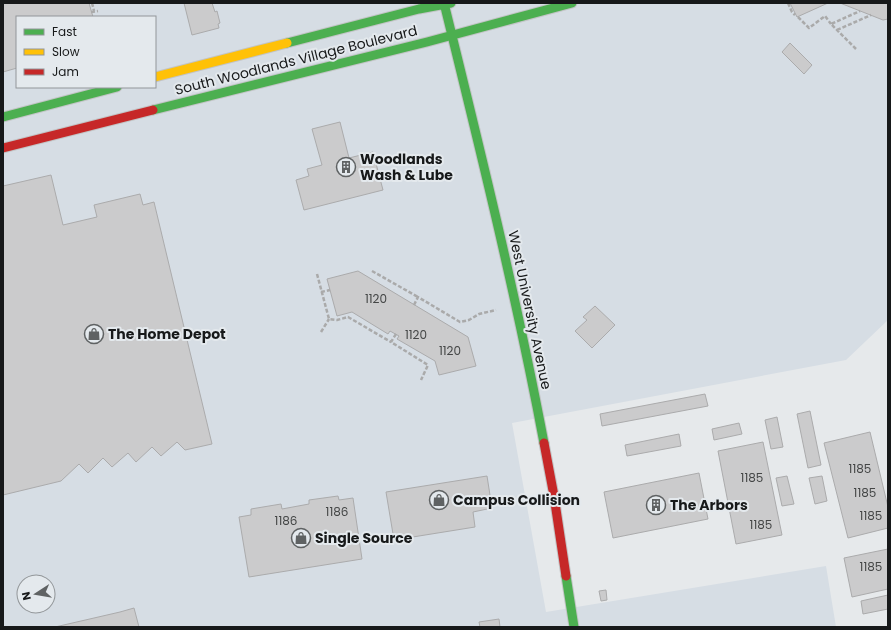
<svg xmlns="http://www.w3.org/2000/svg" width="891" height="630" viewBox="0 0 891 630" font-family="Poppins,sans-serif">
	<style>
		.built { fill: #d6dde4; fill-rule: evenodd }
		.building { fill: #cbcbcc; stroke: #ababac }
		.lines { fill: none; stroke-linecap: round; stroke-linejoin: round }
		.fast-casing { stroke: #c2c4c5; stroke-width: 11 }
		.slow-casing { stroke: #c2c4c5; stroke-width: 11 }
		.jam-casing { stroke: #c2c4c5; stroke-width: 11 }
		.path { stroke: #aaa; stroke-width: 2.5; stroke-dasharray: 4 2; stroke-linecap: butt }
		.fast { stroke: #4caf50; stroke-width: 9 }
		.slow { stroke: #ffc107; stroke-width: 9 }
		.jam { stroke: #c62828; stroke-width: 9 }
		.labels { text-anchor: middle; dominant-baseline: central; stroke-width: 4; stroke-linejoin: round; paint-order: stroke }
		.number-label { font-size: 12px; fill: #444646 }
		.street-label { font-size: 14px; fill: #17191a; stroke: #e4e9ed }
		.poi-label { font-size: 14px; font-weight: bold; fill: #17191a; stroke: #e4e9ed; text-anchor: start }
	</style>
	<rect width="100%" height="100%" fill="#e6e9eb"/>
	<path class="built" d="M3,3H888V320L846,360L512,423L546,612L826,566L836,627H3ZM17,17H155V87H17ZM24,582H48V606H24Z"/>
	<path class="building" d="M3,3H89L93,17H17V68L3,72Z
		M184,3H212L215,12L217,11L220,23L218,24L219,28L192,35Z
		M790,3H828L797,17Z
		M840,3H888V19L883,20Z
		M790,43L812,65L804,74L782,52Z
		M340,122L349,158L373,152L383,190L304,210L296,180L309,176L307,169L322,165L312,129Z
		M51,175L63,225L97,217L94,205L140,194L143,205L154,202L212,444L185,450L177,442L161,456L152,447L136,462L128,453L112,467L103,458L88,473L79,464L61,481L3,495V186Z
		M358,271L468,337L476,366L439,375L435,361L397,339L399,336L390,331L388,334L352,312L337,316L327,279Z
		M595,306L615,325L592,348L575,331L587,320L583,317Z
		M705,394L708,406L602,426L600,414Z
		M810,411L821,465L808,468L797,414Z
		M777,417L783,447L771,449L765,420Z
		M739,423L742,434L714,440L712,429Z
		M870,432L888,507V528L848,538L824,443Z
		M679,434L681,446L627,456L625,445Z
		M763,442L782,535L736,544L718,451Z
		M699,473L708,519L613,538L604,492Z
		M487,476L492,508L473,512L475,527L394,540L386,492Z
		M787,476L794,504L782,506L776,478Z
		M822,476L827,501L815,504L809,478Z
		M338,496L339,500L353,498L362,559L249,577L239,517L251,515V509L281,504L282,509L309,504V500Z
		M888,549V589L852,597L844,558Z
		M606,590L607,600L601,601L599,591Z
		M888,595V609L863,614L861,601Z
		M134,608L139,627H55L120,612Z
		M499,619L500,627H478H480L479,622Z"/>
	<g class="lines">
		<defs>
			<path id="fast" d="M444,3C480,149 516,295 544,443
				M287,43L419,9L451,3
				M153,110L427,42L572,3
				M3,117L117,87
				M566,576L574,627"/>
			<path id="slow" d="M155,77L287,43"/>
			<path id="jam" d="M3,148L153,110
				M544,443L554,496L566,576"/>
		</defs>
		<use href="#fast" class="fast-casing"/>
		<use href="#slow" class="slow-casing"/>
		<use href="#jam" class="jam-casing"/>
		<path class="path" d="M92,3L94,11
			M788,3L792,12L795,15
			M91,12L98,11
			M798,17L809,28L825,16L831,24
			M837,30L871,15
			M856,49L831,24L860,11
			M372,271L418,297
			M317,274L329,319L337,320L348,317L391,342
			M321,292L330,290
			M414,305L418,297L460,322L469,320L479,314L496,310
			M321,332L329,319
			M396,334L391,342L428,365L421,380"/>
		<use href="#fast" class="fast"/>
		<use href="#slow" class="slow"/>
		<use href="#jam" class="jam"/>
	</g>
	<defs>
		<symbol id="building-ring" viewBox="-11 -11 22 22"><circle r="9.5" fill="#e4e9ed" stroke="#5f6263" stroke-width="1.5"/><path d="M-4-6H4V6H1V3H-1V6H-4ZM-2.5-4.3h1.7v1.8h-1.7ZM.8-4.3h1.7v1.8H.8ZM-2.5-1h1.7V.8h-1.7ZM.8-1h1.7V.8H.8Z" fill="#5f6263"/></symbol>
		<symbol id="shop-ring" viewBox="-11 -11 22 22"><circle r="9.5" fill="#e4e9ed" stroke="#5f6263" stroke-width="1.5"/><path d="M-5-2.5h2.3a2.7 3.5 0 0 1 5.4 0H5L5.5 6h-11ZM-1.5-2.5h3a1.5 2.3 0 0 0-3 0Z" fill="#5f6263"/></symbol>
	</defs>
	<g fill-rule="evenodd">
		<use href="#building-ring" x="335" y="156" width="22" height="22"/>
		<use href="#shop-ring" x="83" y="323" width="22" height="22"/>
		<use href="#shop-ring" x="428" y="489" width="22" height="22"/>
		<use href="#building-ring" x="645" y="494" width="22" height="22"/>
		<use href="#shop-ring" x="290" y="527" width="22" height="22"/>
	</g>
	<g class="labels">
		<g class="number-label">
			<text x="376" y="298">1120</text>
			<text x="416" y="334">1120</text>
			<text x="450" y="350">1120</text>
			<text x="860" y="468">1185</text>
			<text x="752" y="477">1185</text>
			<text x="865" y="492">1185</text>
			<text x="337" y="511">1186</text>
			<text x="871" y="515">1185</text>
			<text x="286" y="520">1186</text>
			<text x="761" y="524">1185</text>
			<text x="871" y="566">1185</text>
		</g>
		<g class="street-label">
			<text transform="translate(296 60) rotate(-14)">South Woodlands Village Boulevard</text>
			<text transform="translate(530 310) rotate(78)">West University Avenue</text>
		</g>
		<g class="poi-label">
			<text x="360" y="159">Woodlands<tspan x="360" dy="16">Wash &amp; Lube</tspan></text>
			<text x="108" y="334">The Home Depot</text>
			<text x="453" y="500">Campus Collision</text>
			<text x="670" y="505">The Arbors</text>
			<text x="315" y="538">Single Source</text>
		</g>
	</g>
	<rect width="891" height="630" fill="none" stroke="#17191a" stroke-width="8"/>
	<rect x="16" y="16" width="140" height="72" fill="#e4e9ed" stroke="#929699"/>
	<rect x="24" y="29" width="20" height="6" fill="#4caf50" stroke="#929699"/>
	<text x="52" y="36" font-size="12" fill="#17191a">Fast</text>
	<rect x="24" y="49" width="20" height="6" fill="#ffc107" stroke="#929699"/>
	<text x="52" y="56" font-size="12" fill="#17191a">Slow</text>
	<rect x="24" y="69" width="20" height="6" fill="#c62828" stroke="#929699"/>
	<text x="52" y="76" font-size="12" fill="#17191a">Jam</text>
	<g transform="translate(36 594) rotate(258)"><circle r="19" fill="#e4e9ed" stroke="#929699"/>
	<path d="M0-3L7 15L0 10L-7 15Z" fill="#5f6263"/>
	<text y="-6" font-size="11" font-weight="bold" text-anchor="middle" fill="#17191a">N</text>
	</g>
</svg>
